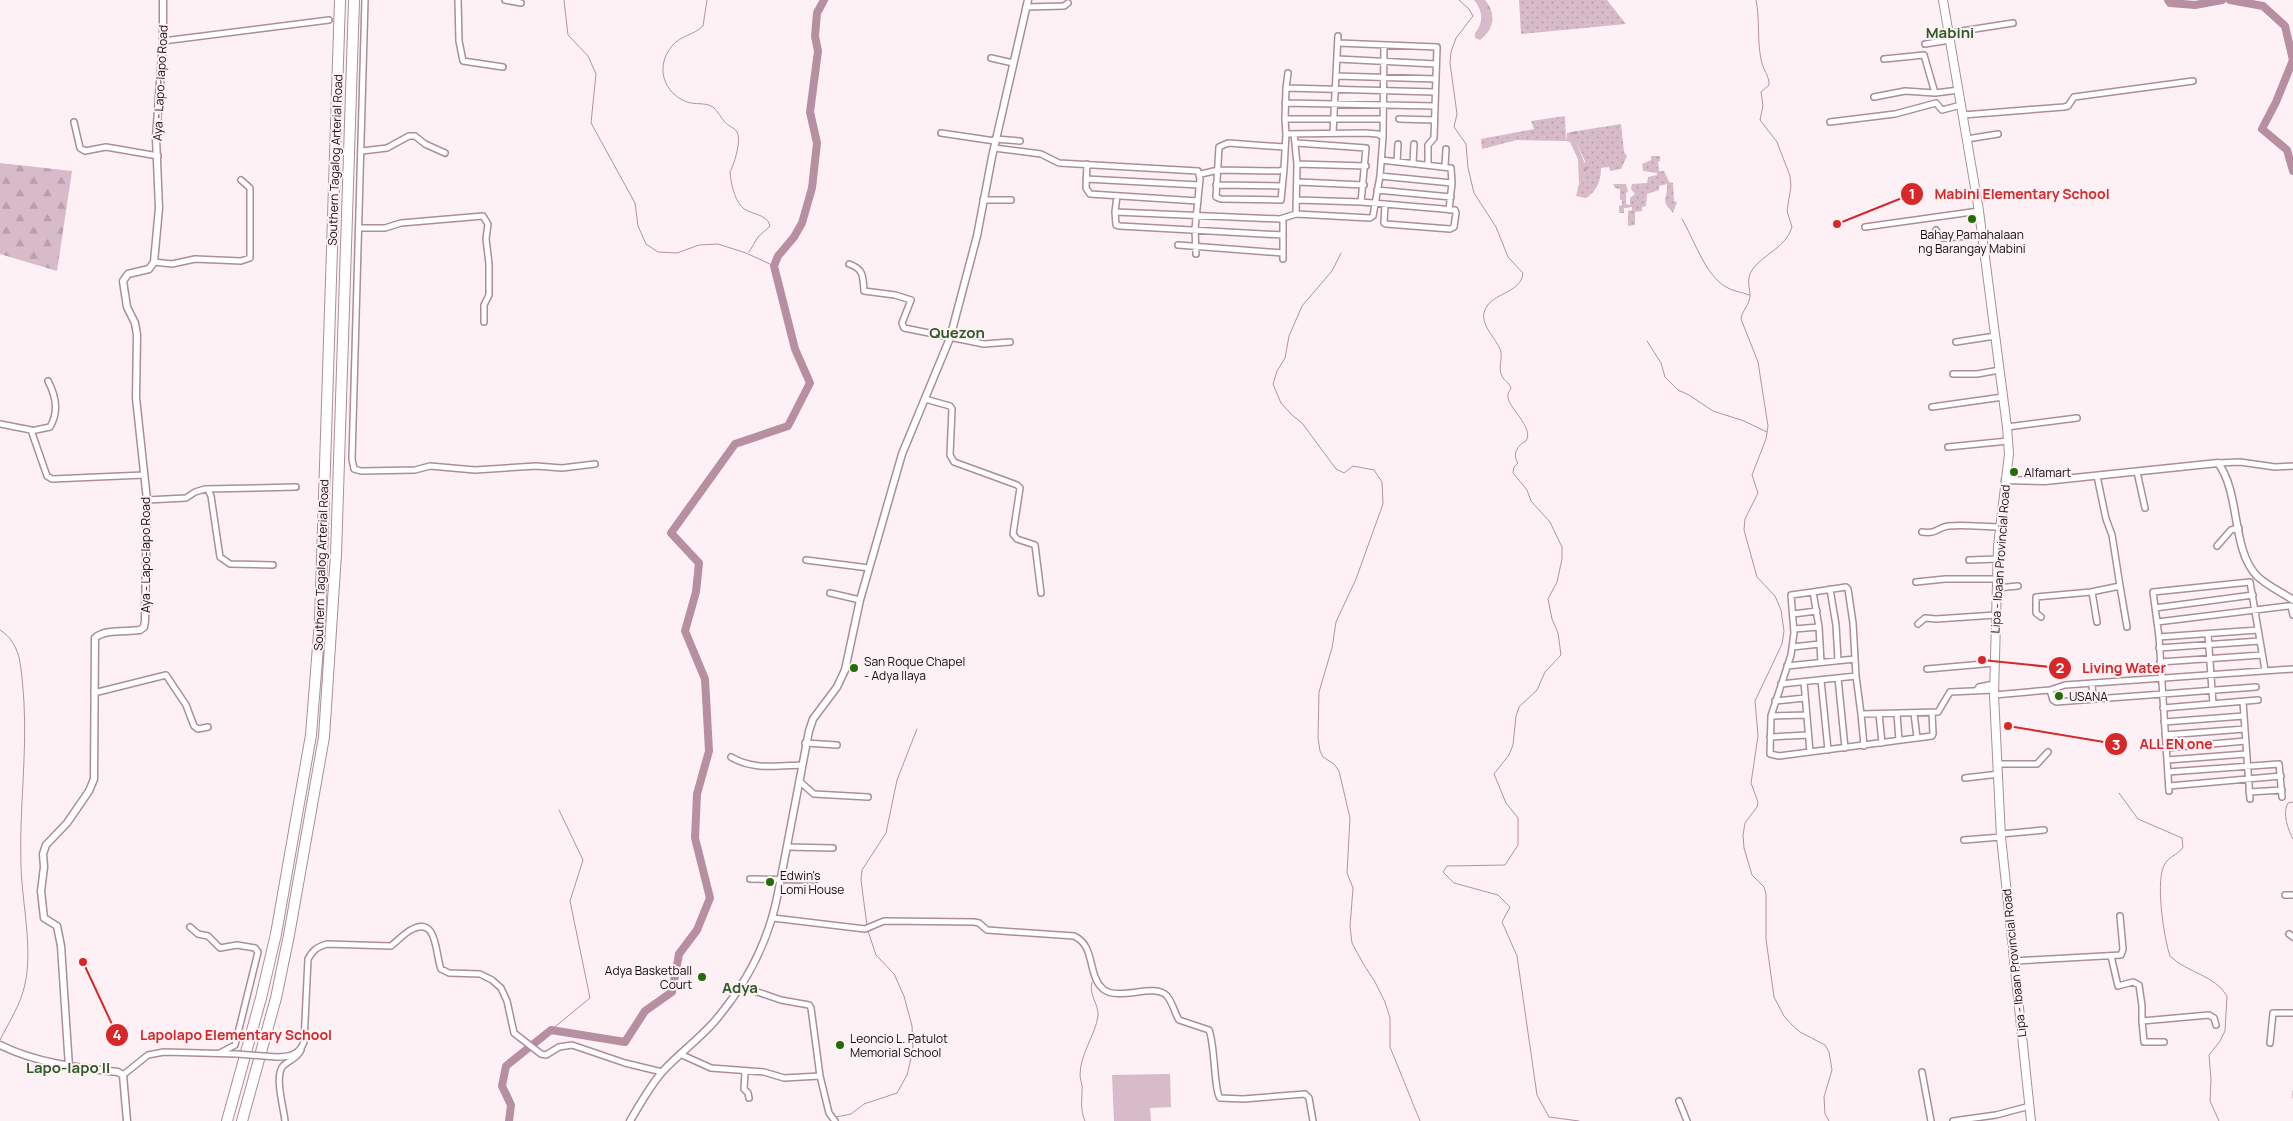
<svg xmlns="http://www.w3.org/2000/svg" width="2293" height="1121" viewBox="0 0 2293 1121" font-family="Manrope,sans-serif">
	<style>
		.grass { fill: url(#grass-dots) }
		.forest { fill: url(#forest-firs) }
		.garden { fill: #d7bbc8 }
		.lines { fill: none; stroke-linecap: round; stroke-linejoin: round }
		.stream { stroke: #b78fa1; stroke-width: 1 }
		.river { stroke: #b78fa1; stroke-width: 8 }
		.minor-casing { stroke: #ac8d9b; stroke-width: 8 }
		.tertiary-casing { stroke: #ac8d9b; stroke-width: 9 }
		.secondary-casing { stroke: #ac8d9b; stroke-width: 10 }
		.motorway-casing { stroke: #ac8d9b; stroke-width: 12 }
		.minor { stroke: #fff; stroke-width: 5 }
		.tertiary { stroke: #fff; stroke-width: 6 }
		.secondary { stroke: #fff; stroke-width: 8 }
		.motorway { stroke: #fff; stroke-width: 10 }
		.minor-bridge-casing { stroke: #ac8d9b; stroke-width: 8; stroke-linecap: butt }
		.minor-bridge { stroke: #fff; stroke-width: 5 }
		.poi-dot { fill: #246c0a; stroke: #fef1f6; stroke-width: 2 }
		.labels { text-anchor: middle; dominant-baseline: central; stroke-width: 4; stroke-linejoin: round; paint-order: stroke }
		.street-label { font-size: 12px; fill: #150a0f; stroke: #fef1f6 }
		.poi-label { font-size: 12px; fill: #150a0f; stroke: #fef1f6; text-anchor: start }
		.quarter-label { font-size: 15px; font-weight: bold; fill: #2f5c24; stroke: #fef1f6 }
		.leader { fill: none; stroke: #d62828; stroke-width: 2 }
		.callout-dot { fill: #d62828; stroke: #fef1f6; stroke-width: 2 }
		.mark-label { font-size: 15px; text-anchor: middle; font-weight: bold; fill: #fff }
		.callout-label { font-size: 14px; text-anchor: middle; font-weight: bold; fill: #d62828; stroke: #fef1f6; stroke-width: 4; stroke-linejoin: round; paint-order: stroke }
	</style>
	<defs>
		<pattern id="grass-dots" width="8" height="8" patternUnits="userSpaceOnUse" patternTransform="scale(1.25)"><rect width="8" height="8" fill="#d7bbc8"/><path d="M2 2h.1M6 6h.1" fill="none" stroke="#b89fab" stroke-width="1.8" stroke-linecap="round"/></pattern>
		<pattern id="forest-firs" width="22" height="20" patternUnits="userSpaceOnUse" patternTransform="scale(1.25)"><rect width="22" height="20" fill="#d7bbc8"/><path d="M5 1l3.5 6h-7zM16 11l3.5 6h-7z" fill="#b89fab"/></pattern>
	</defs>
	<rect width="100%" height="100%" fill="#fef1f6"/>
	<path class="grass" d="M1519,0H1607L1626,24L1521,34Z
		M1565,116L1566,141L1517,140L1482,149L1481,139L1534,129L1531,121Z
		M1621,124L1624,152L1627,156L1621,169L1610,171L1609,167L1601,168C1601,181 1597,191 1586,198L1576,196L1579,184L1582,183L1585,161L1577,144V131Z
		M1651,156H1660V161L1658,162L1659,171H1664L1669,182L1673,183L1674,201L1677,202L1673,213C1659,197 1668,202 1667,184L1659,186V190L1647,194L1646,206L1642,207V211L1635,212V225L1628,226V211L1632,210V207L1624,208V213H1619V206L1622,205V200H1620V189L1615,188L1613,184H1626L1628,192L1626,193V204L1630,205V198L1635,194L1631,189L1632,184L1647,183L1648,177L1657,175V173L1643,171L1642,164L1651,160Z"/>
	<path class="forest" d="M1474,0H1485C1497,14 1494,29 1480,40L1475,38V33C1484,22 1483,11 1474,0Z
		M1577,131V144L1587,169L1583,177L1582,183L1579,184L1578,159L1570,142L1566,141L1567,133Z
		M0,163L72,171L57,271L0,254Z"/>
	<path class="garden" d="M1170,1074L1171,1107L1150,1108L1151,1121H1114L1112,1075Z"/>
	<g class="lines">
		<path class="stream" d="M564,0L568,35L588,56L596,74L591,123L635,203L638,226L646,244L658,252L677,253L699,245L718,244L746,253L774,266
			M707,0L703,26C694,35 681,35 672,46C655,66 663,93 687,102C695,105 705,102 713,107C718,111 721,118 725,122C728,126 735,128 737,132C742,139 734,165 730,172C731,183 734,198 741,206C748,215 768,213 770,226L758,237L749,252
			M1459,0L1469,9L1473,16L1456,38L1451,52L1450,63L1457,114L1454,127L1466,144L1468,168L1474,193L1496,227L1508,257L1523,273C1521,294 1492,292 1485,310C1479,324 1495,337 1500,349C1504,357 1497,367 1502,376C1504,381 1509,382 1511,388C1510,390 1508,393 1508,395C1506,407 1535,427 1526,441C1517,445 1512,455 1518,463L1514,467L1513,473L1527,490L1531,501L1550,522L1562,547V559L1557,582L1548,599L1552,619L1558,633L1561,655L1545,672L1537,690L1519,707L1516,716L1513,745L1509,755L1494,774L1506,803L1518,818V845L1505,865L1447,866L1443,872L1454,883L1498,895L1510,907L1502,922L1517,956L1537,1095L1549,1117L1579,1121
			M1756,0C1760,20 1757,40 1761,59C1762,68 1770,77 1769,85L1761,92L1763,106L1760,120L1777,142L1790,176L1791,186L1787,211L1792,227C1786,248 1764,253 1752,270C1746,279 1750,288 1750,297C1749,305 1742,311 1741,319L1758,362L1768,426L1766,439L1752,475L1758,493L1745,519L1744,530L1757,577L1775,596L1781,610L1784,631L1782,644L1755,701L1758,736L1751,783L1758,802L1757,807L1745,823L1743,835L1744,848L1752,875L1764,887L1766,894V939L1774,997L1784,1016L1792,1025L1800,1032L1825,1045L1829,1052L1832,1070L1824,1097L1825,1114L1829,1121
			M1682,219C1694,239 1705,275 1726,287C1732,291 1742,292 1749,295
			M1341,253L1332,271L1302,306L1289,336L1285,358L1277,371L1273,384L1281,403L1292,415L1302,423L1336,469L1344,473L1353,466L1374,470L1382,482L1383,504L1356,579L1336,622L1332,648L1319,692L1318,738L1320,751L1323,757L1334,764L1339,771L1350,818L1347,873L1353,888L1350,926L1352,943L1364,965L1375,982L1385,1002L1390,1018V1047L1420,1121
			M1647,341L1661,363L1665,377L1678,390L1689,395L1713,411L1744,421L1767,432
			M0,630C11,637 15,645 19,657C22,672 23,688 24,703C27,757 19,812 21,866C22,903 33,948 25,984C21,1004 9,1022 0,1040
			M2119,793L2138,819L2182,838L2183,847C2179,854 2172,855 2166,862C2154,876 2164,939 2170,956C2187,973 2215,975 2227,996L2225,1031L2220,1041L2209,1055L2211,1080L2210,1101L2219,1121
			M2293,802L2288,803C2282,813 2288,830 2293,839
			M867,926L861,880L862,870L886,833L897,780L917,729
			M551,1030L590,998L570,901L583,860L559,810
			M2293,1091V1098
			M836,1117L851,1114L864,1104L897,1093L907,1075L913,1050L912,1026L904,996L894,974L876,955L868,931
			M1085,1121C1080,1110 1082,1101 1082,1091C1083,1085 1080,1080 1080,1075C1080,1054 1095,1036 1098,1016C1099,1004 1088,994 1092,982"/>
		<path class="river" d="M2168,0L2170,3L2195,5L2222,0
			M2230,0L2263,6L2285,26L2293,60L2276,102L2262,129L2287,150L2293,171
			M509,1121L511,1105L502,1086L506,1066L551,1030L625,1042L645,1011L672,992L679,954L697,930L710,898L695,838L697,794L709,751L705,679L685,631L696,592L699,563L671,533L735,444L788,426L810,383L795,349L774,266L778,256L794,237L802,223L812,188L817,143L810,112L818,51L815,36L817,13L824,0"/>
		<defs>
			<path id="minor" d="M365,0L352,459L354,469L361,471L415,470L430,466L475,470L536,466L562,468L595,464
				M458,0L459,41L463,61L503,67
				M505,0L521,3
				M1026,7L1064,6L1068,3
				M1949,33L2013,23
				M163,41L329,20
				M1338,43L1437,47L1434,138L1428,145V164
				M1925,44L1950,40
				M991,58L1013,63
				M1337,59L1436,64
				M1884,59L1924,55L1935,93L1959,90
				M1336,76L1436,79
				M1286,88L1288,73
				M1874,97L1905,91L1935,93
				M1285,103L1435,106
				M1963,115L2064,107L2068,106L2074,97L2193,81
				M1285,119L1286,134
				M1383,119H1285L1286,88L1435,92
				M1399,119L1434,120
				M74,122L80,148L85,151L106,147L158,156
				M1830,122L1895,114L1936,103L1942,110L1961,105
				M941,133L995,141
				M1333,133L1338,36
				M1294,134L1297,164L1296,214
				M1383,137L1384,45
				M995,139L1020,141
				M1967,139L1998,134
				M1297,143L1366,148L1361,202
				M994,148L1041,154L1059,163L1198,171L1200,179L1195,229L1196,254
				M362,151L387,148L409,136H415L425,144L445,153
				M1381,160L1451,168L1452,183L1449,210
				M1397,162L1398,144
				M1413,163L1414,144
				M1087,164L1086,188L1090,194L1198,201
				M1297,164L1366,166
				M1445,166L1446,149
				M1284,169L1281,200L1221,199L1216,197L1219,147L1228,143L1284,147
				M1380,176L1452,183
				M1086,179L1199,185
				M1298,182L1364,185
				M1216,185L1282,186
				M1377,190L1451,197
				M1117,196L1115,212L1280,219L1296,214L1370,218L1373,216L1380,176L1383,137L1378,134L1365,133L1286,134L1284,169L1279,171L1218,170L1201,174
				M983,200H1011
				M1297,200L1361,202L1455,210L1456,213L1454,227L1450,229L1386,224L1384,223L1385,204
				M1115,212L1116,225L1120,226L1283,235
				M1865,227L1979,211
				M360,228H385L401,223L483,216L488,224L486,239L489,264V295L484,305V322
				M1936,230L1940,237L1943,238L1982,235
				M1178,245L1283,253
				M1283,259V218
				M154,262L172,264L195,259L241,261L250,258V188L241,180
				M849,264C864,269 863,277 864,291L895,295L911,300L902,323L904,328L984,344L1010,342
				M1956,342L1995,336
				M1953,374H1977L2000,370
				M925,399L950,406L952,409L950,455L954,462L1017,485L1020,488L1013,534L1017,539L1035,545L1041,593
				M1932,407L2003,397
				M0,424L31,430L47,476L52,479L144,475
				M2007,427L2077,418
				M31,431L50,427C59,412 56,396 48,381
				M1948,447L2008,441
				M2218,463L2240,462L2275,467L2293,466
				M2137,472L2145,508
				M208,490L211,496L220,557L230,564L273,565
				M147,500L186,498L195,492L205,489L296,487
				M1922,532C1938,534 1936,528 1948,526C1965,524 1984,527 2001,527
				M2217,546L2231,530L2239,528
				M806,560L869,568
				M1969,560L1998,559
				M1916,582L1945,579H1997
				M2120,586L2127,627
				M1997,588L2018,586
				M1830,589L1836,625L1838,660
				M1813,592L1791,595L1794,633L1791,655L1771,716L1770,754L1779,756L1932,736L1933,734L1932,712
				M2092,592L2097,622
				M830,593L860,600
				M2155,608L2253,595
				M1793,614L1817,611
				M2041,617L2036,613V597L2091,592L2120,586L2112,535L2106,519L2097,476
				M2157,622L2288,606H2291L2293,615
				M1918,624L1925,618L1936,619L1996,615
				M1794,629L1819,627
				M2208,634L2213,704
				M2159,637L2258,630
				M1792,647L1820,644
				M2159,648L2260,641
				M1821,662L1819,627L1813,592L1846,587L1848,589L1853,623L1856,676L1861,714L1938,712L1950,692L1994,690
				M2160,662L2262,655
				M1787,666L1855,659
				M1927,669L1995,663
				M1838,678L1845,748
				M1821,680L1828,750
				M1804,682L1810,752
				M2092,683L2093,699
				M1781,684L1856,676
				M1977,690L1979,687L1994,684
				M2050,690L2053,700L2056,702L2256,687
				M94,693L166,675L186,705L194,726L198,729L208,727
				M1994,695L2050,690L2065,685L2293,669
				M1775,701L1805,698
				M2243,702L2250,799
				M2163,708L2258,700
				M1914,713L1917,738
				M1861,714L1864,746
				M1879,714L1882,743
				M1897,714L1899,740
				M1771,716L1807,715
				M2164,722L2244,716
				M2165,735L2245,729
				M1770,737L1808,735
				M805,743L837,745
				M2166,748L2246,741
				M731,757C752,770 777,766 802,765
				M2167,760L2246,754
				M1998,764H2037L2048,752
				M2168,772L2279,764L2282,797
				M1965,778L1999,774
				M799,781L814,794L868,797
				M2169,786L2281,776
				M2169,791L2159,637L2153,592L2250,582L2265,670
				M2249,792L2282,790
				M2001,834L2044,830
				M1964,840L2001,837
				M787,847L833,848
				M750,879L815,880
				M2285,895H2293
				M773,918L865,929L884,921L974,922L979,923L987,930L1074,936C1096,946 1087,975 1103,989C1119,1002 1154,982 1167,996C1173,1003 1174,1012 1179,1020L1209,1030C1215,1044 1214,1091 1220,1098L1243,1099L1305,1094L1309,1098L1313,1121
				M190,927L198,934L208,936L220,948L237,945L255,948L258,952L235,1045L220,1053
				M2289,934L2293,937
				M2111,956L2118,986L2133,982L2139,985L2142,1006V1021L2144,1042H2164
				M2014,961L2121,955L2123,949L2120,916
				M740,986L781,1000L809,1005L811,1008L820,1076L829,1113L835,1121
				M2142,1021L2209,1015L2214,1018L2216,1025
				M2270,1043L2273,1013H2293
				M680,1054L711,1068L764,1072L784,1078L820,1076
				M276,1057C290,1057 299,1055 304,1042L308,959C313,950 317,947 327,944L391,946C397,941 403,935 409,931C438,913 435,954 441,969L449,973L480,974L492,980L501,988L507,1001L514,1033L541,1054L546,1055L559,1047L572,1045L625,1063L662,1072
				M745,1072L744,1089L748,1093L749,1098
				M1922,1072L1931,1121
				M123,1075L148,1055L164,1052L237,1054
				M1679,1101L1687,1121
				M285,1121C284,1109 274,1076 283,1066C290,1059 297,1059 301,1050
				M1953,1121L1996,1115L2030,1106"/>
			<path id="tertiary" d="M2005,480L2045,481L2218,463C2241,494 2231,549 2257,576C2267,586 2282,592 2293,600
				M0,1045C36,1063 78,1068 118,1072L123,1075L127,1121
				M69,1067L61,946L57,926L44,918L41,891L44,867L43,854L46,845L67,823L89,791L94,779L95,638C104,629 127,632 140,630L144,627L145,621L147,500L136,398L137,335L135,323L127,307L123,281L128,274L149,269L154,262L159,208L156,138L163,41V0
				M630,1121C640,1104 651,1084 664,1070C680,1053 699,1039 714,1022C746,985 769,940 778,893L809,731L813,719L837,687L845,670L860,600L902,454L950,338L977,236L992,157L1028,0"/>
			<path id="secondary" d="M1943,0L1979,211L2007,427L2009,454L1998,546L1994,695L2001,837L2031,1121"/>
			<path id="motorway" d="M227,1121L261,998L276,934L311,735L320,621L340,0
				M242,1121L276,998L289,935L324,737L336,554L354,0"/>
		</defs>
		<use href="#minor" class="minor-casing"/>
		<use href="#tertiary" class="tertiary-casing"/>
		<use href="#secondary" class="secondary-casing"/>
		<use href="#motorway" class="motorway-casing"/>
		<use href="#minor" class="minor"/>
		<use href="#tertiary" class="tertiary"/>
		<use href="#secondary" class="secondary"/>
		<use href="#motorway" class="motorway"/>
		<defs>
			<path id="minor-bridge" d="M237,1054L276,1057"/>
		</defs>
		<use href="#minor-bridge" class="minor-bridge-casing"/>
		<use href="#minor-bridge" class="minor-bridge"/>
	</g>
	<g class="poi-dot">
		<circle cx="1972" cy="219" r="5"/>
		<circle cx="2014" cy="472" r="5"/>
		<circle cx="854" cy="668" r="5"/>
		<circle cx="2059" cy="696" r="5"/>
		<circle cx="770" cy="882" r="5"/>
		<circle cx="702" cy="977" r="5"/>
		<circle cx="840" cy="1045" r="5"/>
	</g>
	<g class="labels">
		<g class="street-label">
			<text transform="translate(160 83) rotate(-87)">Aya - Lapo-lapo Road</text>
			<text transform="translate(335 160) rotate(-88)">Southern Tagalog Arterial Road</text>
			<text transform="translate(145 555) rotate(-90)">Aya - Lapo-lapo Road</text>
			<text transform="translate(2000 559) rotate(-86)">Lipa - Ibaan Provincial Road</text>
			<text transform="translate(321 565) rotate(-88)">Southern Tagalog Arterial Road</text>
			<text transform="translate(2014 963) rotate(-96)">Lipa - Ibaan Provincial Road</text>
		</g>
		<g class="poi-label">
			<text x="1972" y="234" text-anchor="middle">Bahay Pamahalaan<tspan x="1972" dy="14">ng Barangay Mabini</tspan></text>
			<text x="2024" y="472">Alfamart</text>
			<text x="864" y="661">San Roque Chapel<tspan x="864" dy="14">- Adya Ilaya</tspan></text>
			<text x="2069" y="696">USANA</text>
			<text x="780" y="875">Edwin's<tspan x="780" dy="14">Lomi House</tspan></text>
			<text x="692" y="970" text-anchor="end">Adya Basketball<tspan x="692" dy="14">Court</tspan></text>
			<text x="850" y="1038">Leoncio L. Patulot<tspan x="850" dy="14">Memorial School</tspan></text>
		</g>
		<g class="quarter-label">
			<text x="1950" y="32">Mabini</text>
			<text x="957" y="332">Quezon</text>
			<text x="740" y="987">Adya</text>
			<text x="68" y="1067">Lapo-lapo II</text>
		</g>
	</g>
	<path class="leader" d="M1837 224L1912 194M1982 660L2060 668M2008 726L2116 744M83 962L117 1035"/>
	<g class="callout-dot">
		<circle cx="1837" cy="224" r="5"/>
		<circle cx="1982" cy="660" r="5"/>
		<circle cx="2008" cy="726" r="5"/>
		<circle cx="83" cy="962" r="5"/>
		<circle cx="1912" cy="194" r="12"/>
		<circle cx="2060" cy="668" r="12"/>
		<circle cx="2116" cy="744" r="12"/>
		<circle cx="117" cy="1035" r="12"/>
	</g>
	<g class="mark-label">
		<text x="1912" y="199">1</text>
		<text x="2060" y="673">2</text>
		<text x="2116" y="750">3</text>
		<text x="117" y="1040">4</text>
	</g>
	<g class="callout-label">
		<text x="2022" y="199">Mabini Elementary School</text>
		<text x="2124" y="673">Living Water</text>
		<text x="2176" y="749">ALL EN one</text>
		<text x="236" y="1040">Lapolapo Elementary School</text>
	</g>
</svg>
